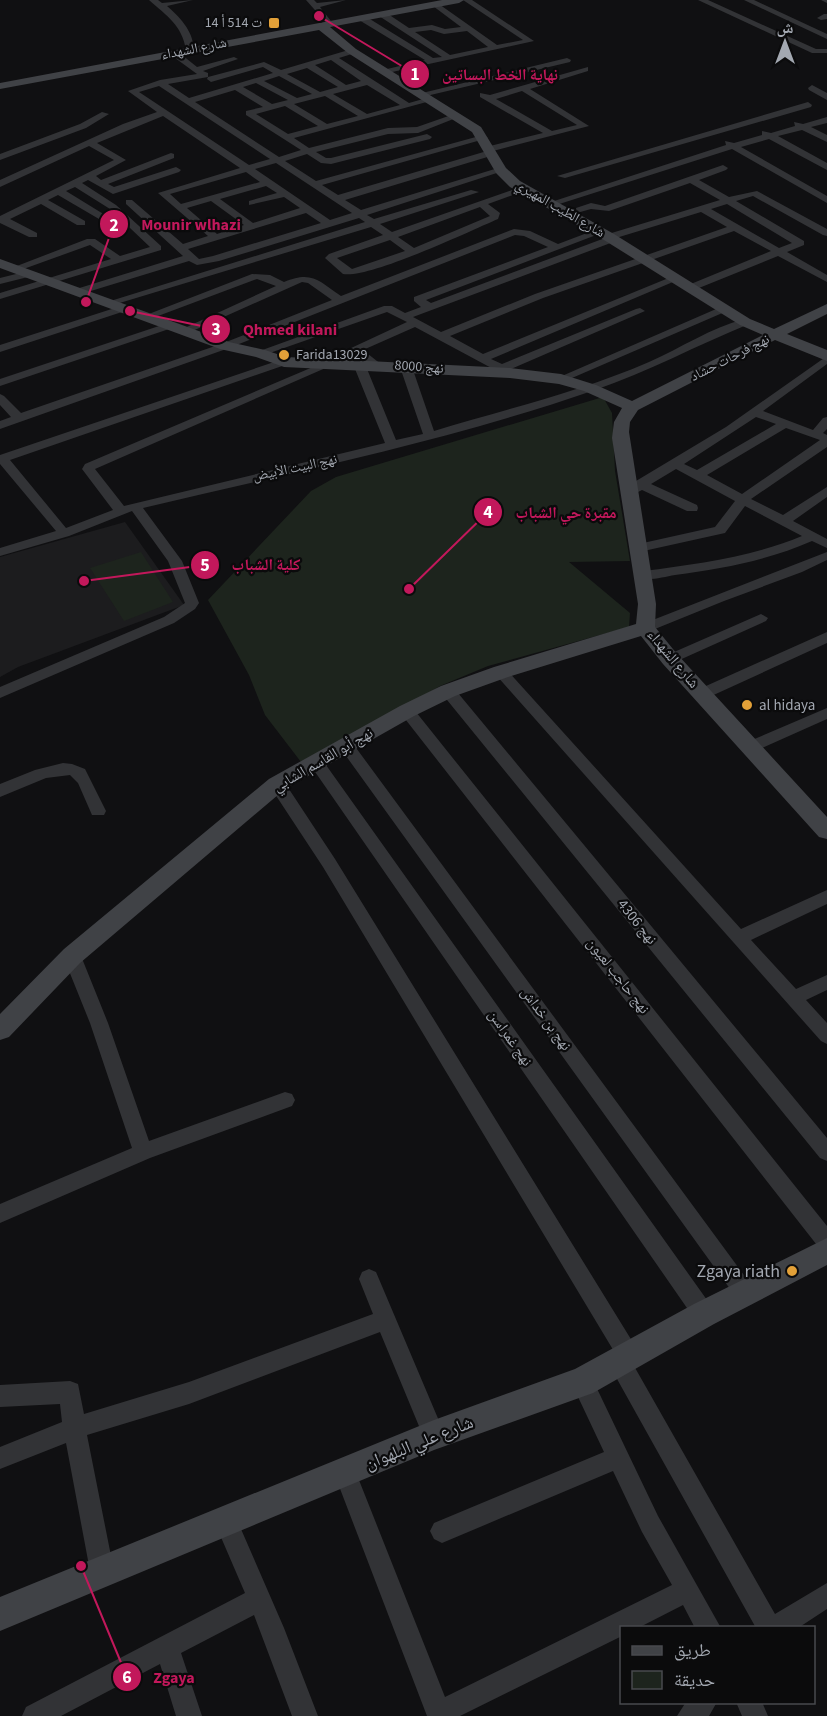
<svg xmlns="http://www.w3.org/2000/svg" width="827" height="1716" viewBox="0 0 827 1716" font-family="'Source Sans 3','Noto Naskh Arabic',sans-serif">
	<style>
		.built { fill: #1c1c1e }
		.green { fill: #1d241d }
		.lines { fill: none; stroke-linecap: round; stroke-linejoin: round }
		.street { fill: #323336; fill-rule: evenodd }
		.secondary { fill: #404246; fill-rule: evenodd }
		.poi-dot { fill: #e2a038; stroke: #0b0b0c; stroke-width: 2 }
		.labels { text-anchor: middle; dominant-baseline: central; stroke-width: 4.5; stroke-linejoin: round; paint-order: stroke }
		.far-poi-label { font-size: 14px; fill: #a3a8b1; stroke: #0b0b0c; text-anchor: end }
		.far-street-label { font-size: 14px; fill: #a3a8b1; stroke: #0b0b0c }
		.street-label { font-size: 15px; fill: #a3a8b1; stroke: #0b0b0c }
		.poi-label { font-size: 15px; fill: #a3a8b1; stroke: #0b0b0c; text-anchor: start }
		.near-poi-label { font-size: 18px; fill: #a3a8b1; stroke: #0b0b0c; text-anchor: end }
		.near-street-label { font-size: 18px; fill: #a3a8b1; stroke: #0b0b0c }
		.leader { fill: none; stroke: #c2185b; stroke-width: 2 }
		.callout-dot { fill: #c2185b; stroke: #0b0b0c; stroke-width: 2 }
		.mark-label { font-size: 18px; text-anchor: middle; font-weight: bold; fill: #fff }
		.callout-label { font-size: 16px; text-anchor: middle; font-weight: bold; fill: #c2185b; stroke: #0b0b0c; stroke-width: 4.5; stroke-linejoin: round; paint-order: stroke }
	</style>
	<rect width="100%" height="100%" fill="#101012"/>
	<path class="built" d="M125,522L184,605L18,667L0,677V557Z"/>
	<path class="green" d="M603,397L612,413L615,471L630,561L569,562L630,613L629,627L488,666L440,686L315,759L301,762L265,715L249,675L208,600L311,491L336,477Z
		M141,552L173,602L124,621L90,568Z"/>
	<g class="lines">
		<path class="street" d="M149,0H158L162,3L193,0L167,6C180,17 196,34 193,52L186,50C182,25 167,16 149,0Z
			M306,0H314L317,3L346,0L320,7L334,25L330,27Z
			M463,0H472L534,41L383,74V70L425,60L359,20V16H365L433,58L442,57L379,16V12H385L409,28L432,25L445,29L461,27L433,6V2H436L497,45L523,40ZM431,30L444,34L467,31L488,47L450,55L415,32Z
			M698,0H708L816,49H827V53H812Z
			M744,0H754L827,34V39Z
			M821,0H827V3Z
			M824,14H827V19L821,20L817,18Z
			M352,49H355V53L339,58L409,103L430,97L434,100L294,138L309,148L388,128L417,127L457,113L461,116L418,133L388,134L316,152L326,158H331L427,134L432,137L430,139L331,164L321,163L307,154L285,161L316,181L483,135L488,138L322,185L338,195L487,151L484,149L486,147L543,133L480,97V93L490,95L588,67V71L530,89L589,126L493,151L496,153L494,155L345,200L361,210L498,168L506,170L367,215L374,219L471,190L479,192L380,224L392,232L521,187L529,189L488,204L500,213L498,219C470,231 369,279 343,274L325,258L329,254L383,235L371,227L113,305L109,306L104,303L365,222L359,218L219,261L197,265L189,261L81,294H73V290L183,256L126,204V200H132L183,244L208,236L158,193L240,168L163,116L97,143L126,160L96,176L101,180L171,153L174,154V158L108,184L114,187L176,167L181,170L179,172L113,194L88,180L82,183L116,205L161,246V250L0,299V293L111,259L90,245L18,271L9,269L87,239H95L120,256L150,247L110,209L75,187L66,191L105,215V219H99L58,195L48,200L85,221V225H77L41,204L10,219L37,233V237H29L0,223V216L114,160L89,146L0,187V180L123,124L157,112L128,91L160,80L197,74L171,55V51H177L197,67L234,57L238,59L203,71L208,73V77L168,84L189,98L273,73L263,67L211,82L207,79L208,77L264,62L281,70ZM331,60L361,81L346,85L315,65ZM307,68L338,87L320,92L287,74ZM279,76L312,94L297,98L264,81ZM256,83L288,100L272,104L243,87ZM367,85L400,105L367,114L333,94ZM159,86L270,159L249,165L139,92ZM235,90L263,107L246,111V115L301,150L279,157L195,102ZM522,91L577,125L552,131L496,99ZM325,96L358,116L327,124L294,104ZM285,106L318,126L288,134L256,114ZM276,163L352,213L330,220L255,169ZM246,172L260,182L181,204L170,194ZM266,186L277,193L249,201V205L284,197L300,208L253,223L220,199ZM211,201L244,225L217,234L187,208ZM480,207L490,216L414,248L398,237ZM306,213L321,223L213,256L199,259L188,249ZM390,240L405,251L352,269L337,258Z
			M567,58L571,60L570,62L422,97L418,94Z
			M812,85L827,93V100L809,90L808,88Z
			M808,102L812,105L811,107L565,178L557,176Z
			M102,112L109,114L86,128L0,160V154L80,124Z
			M827,117V123L811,127L827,135V142L802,130L778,136L827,163V170L769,139L741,147L827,196V203L732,149L553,206L545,204L726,145L725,141L734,143L762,135V131L771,133L795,126L794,122L803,124Z
			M723,165L728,168L726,170L699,180L729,197L757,191L827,229V236L823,235L753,196L736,201L804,241V245L787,252L827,275V282L778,256L694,290H686V286L771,251L734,231L543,298L450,336L483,354L671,277L680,279L491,359L502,364L636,309L640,308L645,311L511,369L516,373L514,375L510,376L497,371L415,327L363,350L382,365L380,367H372L349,349L407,322L387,312L264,355H256L254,353L384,306H392L405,313L421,307L414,301V297L548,247L524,236L515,235L229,348L0,429V421L11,417L0,405V394L4,396L21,413L221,344L332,300L308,283L302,282L188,333H180L178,331L276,286L257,279L150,319L146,320L141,317L252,274L270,275L284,282C312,270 319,281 341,296L514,229L530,231L558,244L595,230L604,232L426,300L431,303L605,238V235L720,200L690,183L609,211L591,209L566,216L561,213L591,203L605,206ZM727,204L792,243L779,248L711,209ZM701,212L727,227L535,294L441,332L413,317L616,241V238Z
			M28,271L32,272V276L0,284V278Z
			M121,306L125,307V311L0,352V345Z
			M723,306L727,307V311L565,381L561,382L555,379Z
			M745,319L750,322L749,324C697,345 648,372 595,390C448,441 294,472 143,508L182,561L199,603L195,609L174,623L0,698V687L164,617L185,603L168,561L132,511L69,536L0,556V548L56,531L0,464V455L280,360H288V364L10,460L66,528L113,510L82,469L85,464L327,361H335L337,363L95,469L124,506L385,443L353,364L359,361L365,364L396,440L423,434L400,367L402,365H410L412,367L434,431C506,409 580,392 649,362C681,348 710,328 745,319Z
			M168,323L172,324V328L0,386V379Z
			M827,356V364L763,411L813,430L823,418L827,417V429L823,433L827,435V447L751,499L783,515L827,487V497L793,521L827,539V548L812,541C769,560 722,569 675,575C664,577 650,581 638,578L636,575L638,572L643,571C697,564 751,557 802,536L745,506L725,533L639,552L632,548L634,545L715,527L735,501L676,469L651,484L697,505L698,508L697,511H687L642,490L628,497L622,493L636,481L726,427ZM756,417L776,424L697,470L684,464ZM786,428L820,440L742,494L707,475Z
			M827,552V560L802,572L724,601L650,631L645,633L638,628L640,625Z
			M761,614L768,618L766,621L675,662L670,664L663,659L665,656Z
			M827,632V643L707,698H697L695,694L697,690Z
			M501,667L506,669L741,929L827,890V904L751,940L796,989L827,975V990L806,1000L827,1023V1044L821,1041L496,675L494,672L496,669Z
			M448,686L453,687L827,1138V1161L820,1158L443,695L441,691L443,687Z
			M407,706L412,707L827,1226V1252L820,1249L402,715L400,711Z
			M827,708V719L755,751H745L742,747L745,743Z
			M346,740L351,741L752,1286L756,1293L752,1300L745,1303L738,1300L341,749L338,745L341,741Z
			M316,757L321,758L712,1307L715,1314L712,1321L704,1324L696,1321L311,766L308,762L311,758Z
			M63,763L72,764L85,769L106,811L104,815H92L78,783L70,775L46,778L0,797V784L35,770Z
			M277,778L283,780L335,859L637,1349L640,1357L634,1366L775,1614L827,1583V1609L798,1628H756L612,1370L609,1362L615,1353L323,867L271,788L269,784L271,780Z
			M72,949L78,951L81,956L108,1023L149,1141L285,1092L292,1094L295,1100L292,1106L150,1158L0,1223V1204L132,1148L90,1023L63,956L66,951Z
			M369,1269L376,1272L445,1435L442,1443L434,1446L426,1443L380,1332L189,1404L87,1435L114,1571L110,1579L102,1583L94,1579L90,1571L66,1443L0,1469V1447L62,1422L60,1404L0,1407V1385L70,1381L78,1384L84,1414L189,1382L373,1314L359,1279L362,1272Z
			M582,1371L590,1374L658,1516L721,1628H695L683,1605L638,1628H622V1636L460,1716H427L334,1473L337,1465L345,1462L353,1465L445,1697L672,1585L642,1532L613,1471L442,1543L434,1539L430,1531L434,1523L604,1452L571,1382L574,1374Z
			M226,1509L234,1513L284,1628L318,1716H292L254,1615L181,1653L202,1716H176L160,1664L61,1716H22L26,1707L245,1593L214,1521L218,1513Z
			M686,1702H717L709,1716H677Z
			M736,1702H762L768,1716H742Z"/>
		<path class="secondary" d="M442,0H464L459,3L330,27L356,49L481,127L506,168L520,181L614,234L750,319L774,329L827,304V314L787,334L827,350V361L775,340L638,410L630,422L629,432L656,604L655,627L677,654L827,817V839L819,837L663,664L641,636L508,677L455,696L414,716L285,789L80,963L9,1037L0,1040V1014L64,949L269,779L400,706L441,686L494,667L636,624L638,604L612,438L614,422L622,408L584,391L559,384L510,378L284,367L256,357L220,349L0,268V259L229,342L265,350L286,357L510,368L561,374L596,385L632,401L763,335L740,325L604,240L510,187L496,173L472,132L348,53L319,30L0,89V83Z
			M827,1238V1265L714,1324L593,1393L434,1450L0,1631V1597L434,1420L575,1369L694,1304Z"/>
	</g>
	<g class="poi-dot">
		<rect x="268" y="17" width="12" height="12" rx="3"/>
		<circle cx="284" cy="355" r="6"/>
		<circle cx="747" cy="705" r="6"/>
		<circle cx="792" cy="1271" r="6"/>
	</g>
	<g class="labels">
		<g class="far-poi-label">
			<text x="262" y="23">14 ت 514 أ</text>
			<text x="296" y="355" text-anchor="start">Farida13029</text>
		</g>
		<g class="far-street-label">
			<text transform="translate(194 49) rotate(-11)">شارع الشهداء</text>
			<text transform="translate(560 209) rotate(30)">شارع الطّيب المهيري</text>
			<text transform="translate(730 358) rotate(-27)">نهج فرحات حشاد</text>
			<text transform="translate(419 367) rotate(4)">نهج 8000</text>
			<text transform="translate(295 468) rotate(-12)">نهج البيت الأبيض</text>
		</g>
		<g class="street-label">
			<text transform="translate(673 659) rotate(50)">شارع الشهداء</text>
			<text transform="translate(323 760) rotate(-30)">نهج أبو القاسم الشابي</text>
			<text transform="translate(637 922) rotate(51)">نهج 4306</text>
			<text transform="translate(618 976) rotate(52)">نهج حاجب لعيون</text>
			<text transform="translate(546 1019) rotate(54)">نهج بن خداش</text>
			<text transform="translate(510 1038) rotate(55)">نهج غمراسن</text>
		</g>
		<g class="poi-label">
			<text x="759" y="705">al hidaya</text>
		</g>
		<g class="near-poi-label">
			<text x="780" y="1271">Zgaya riath</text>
		</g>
		<g class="near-street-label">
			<text transform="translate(419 1443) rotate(-22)">شارع علي البلهوان</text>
		</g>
	</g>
	<path class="leader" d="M319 16L415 74M86 302L114 224M130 311L216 329M409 589L488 512M84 581L205 565M81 1566L127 1677"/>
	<g class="callout-dot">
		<circle cx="319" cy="16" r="6"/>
		<circle cx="86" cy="302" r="6"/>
		<circle cx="130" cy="311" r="6"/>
		<circle cx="409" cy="589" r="6"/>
		<circle cx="84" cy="581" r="6"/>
		<circle cx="81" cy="1566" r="6"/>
		<circle cx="415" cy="74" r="15"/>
		<circle cx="114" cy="224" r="15"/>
		<circle cx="216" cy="329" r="15"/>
		<circle cx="488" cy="512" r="15"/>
		<circle cx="205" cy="565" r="15"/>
		<circle cx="127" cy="1677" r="15"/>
	</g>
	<g class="mark-label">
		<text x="415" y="80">1</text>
		<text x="114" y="231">2</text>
		<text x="216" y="335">3</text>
		<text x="488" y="518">4</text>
		<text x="205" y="571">5</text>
		<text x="127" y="1683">6</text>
	</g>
	<g class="callout-label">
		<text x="500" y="80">نهاية الخط البساتين</text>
		<text x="191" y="230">Mounir wlhazi</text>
		<text x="290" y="335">Qhmed kilani</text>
		<text x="566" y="518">مقبرة حي الشباب</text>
		<text x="266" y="570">كلية الشباب</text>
		<text x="174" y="1683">Zgaya</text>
	</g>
	<rect x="620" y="1626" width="195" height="78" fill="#0b0b0c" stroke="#484a4e" stroke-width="1.5"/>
	<rect x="632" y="1646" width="30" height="9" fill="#404246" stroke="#484a4e" stroke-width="1.5"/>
	<text x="674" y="1656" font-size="18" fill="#a3a8b1">طريق</text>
	<rect x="632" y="1671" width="30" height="18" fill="#1d241d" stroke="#484a4e" stroke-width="1.5"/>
	<text x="674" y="1686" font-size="18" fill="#a3a8b1">حديقة</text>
	<g transform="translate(785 42)" stroke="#0b0b0c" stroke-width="4.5" paint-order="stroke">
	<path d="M0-4.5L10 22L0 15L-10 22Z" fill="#a3a8b1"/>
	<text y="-9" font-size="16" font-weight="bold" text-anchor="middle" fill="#a3a8b1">ش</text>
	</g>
</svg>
